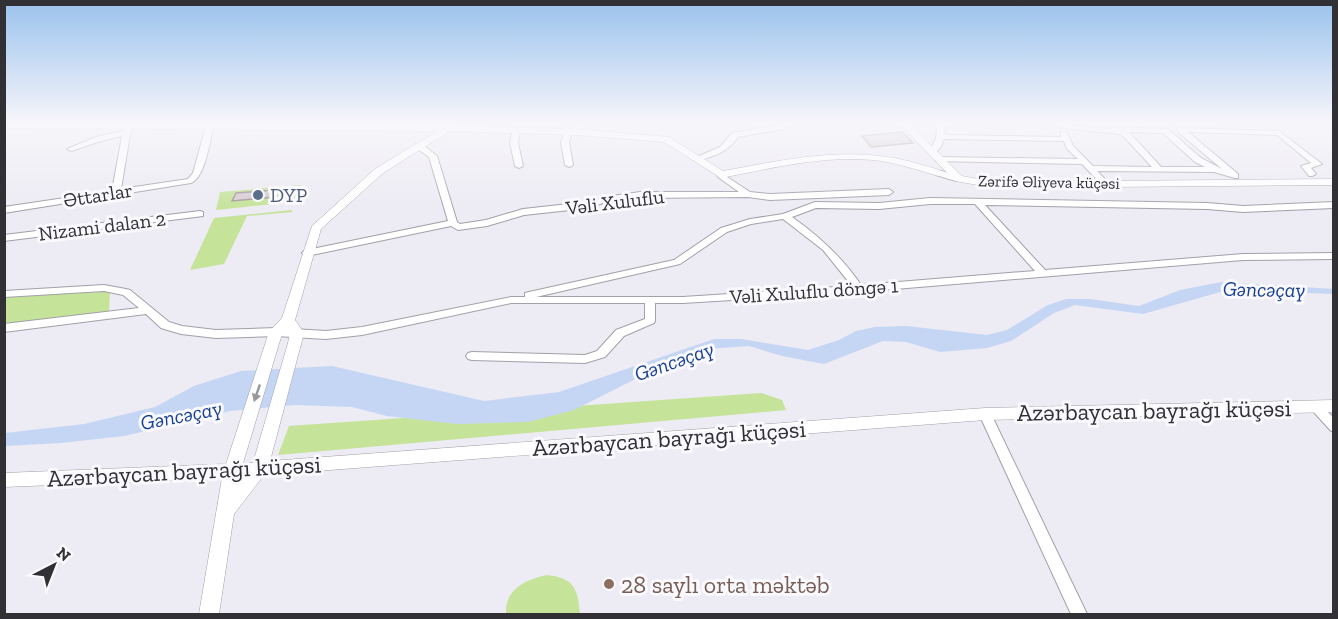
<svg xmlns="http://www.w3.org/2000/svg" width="1338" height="619" viewBox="0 0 1338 619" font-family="'Zilla Slab',serif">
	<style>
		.green { fill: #c6e39a }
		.water { fill: #c5d6f4 }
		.building { fill: #d7ced2; stroke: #a49b9f; stroke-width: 1.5 }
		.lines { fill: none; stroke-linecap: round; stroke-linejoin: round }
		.minor-casing { stroke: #a2a0a8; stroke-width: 2 }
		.tertiary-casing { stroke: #a2a0a8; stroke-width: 1 }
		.minor { fill: #fff; fill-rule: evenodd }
		.tertiary { fill: #fff; fill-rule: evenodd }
		.oneway { fill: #98989a }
		.service-dot { fill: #5c6f8a; stroke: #faf9fe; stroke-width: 2 }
		.education-dot { fill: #8d6e63; stroke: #faf9fe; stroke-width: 2 }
		.labels { text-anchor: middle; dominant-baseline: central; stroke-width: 6; stroke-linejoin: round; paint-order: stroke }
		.far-street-label { font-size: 16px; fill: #313034; stroke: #faf9fe }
		.street-label { font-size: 20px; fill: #313034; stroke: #faf9fe }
		.service-label { font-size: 20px; fill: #4e5e75; stroke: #faf9fe; text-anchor: start }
		.water-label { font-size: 21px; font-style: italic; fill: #184095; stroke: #faf9fe }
		.near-street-label { font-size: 24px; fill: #313034; stroke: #faf9fe }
		.near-education-label { font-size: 24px; fill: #785e54; stroke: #faf9fe; text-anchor: start }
	</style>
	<rect width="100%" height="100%" fill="#edebf3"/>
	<path class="green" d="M301,185L293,202L216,210L220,192Z
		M292,210V212L247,216L224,264L190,270L214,218Z
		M102,290L110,293L109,311L5,325V296Z
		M761,393L782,400L786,410L278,455L289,426Z
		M547,575C575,578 578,590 580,614H506C505,589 525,580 547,575Z"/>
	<path class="water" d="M1221,282L1333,289V294L1227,290L1143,314L1075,305L1054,313L1011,341L987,348L940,352L906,342L883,341L824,364L782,356L749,346L708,349L667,363L574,410L528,422L457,424L387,416L352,407L295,405L230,411L124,436L61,443L5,446V433L84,424L155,407L194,386L241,371L332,366L484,401L559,392L714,339H741L808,350L839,340L856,331L875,327L906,326L987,335L1007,330L1048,305L1066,299H1090L1139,306L1180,290Z"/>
	<path class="building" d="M902,132L913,143L871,147L862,136Z
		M275,190V197L232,201L236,193Z"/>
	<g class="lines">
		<defs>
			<path id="minor" d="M127,123L134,125L130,134L121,189L188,179L193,173L206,126L210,124L214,126C209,142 206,176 191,183L4,213V207L112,191L122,136L101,141L71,151L67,149L96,137L123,131Z
				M452,123H461L457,125Z
				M575,123H582L578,134L572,132L569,142L573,165L569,167L565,165L561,142L565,130L571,132Z
				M937,123H944L945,135L1061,137V132H1067L1073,146L1093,166L1152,167L1124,137L1119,134L1062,128L1058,126L1059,124L1110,129L1113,127L1168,129L1201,158L1222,169L1178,132V128L1279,131L1322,164L1311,168L1316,174L1312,176H1309L1301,166L1311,163L1277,135L1188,132L1238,174V178H1235L1214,172L1097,171L1110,184L1106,187L1103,186L1082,164L936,161L935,159L939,157L1078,159L1067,149L1064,141L944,139L941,147L935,153H929L928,151C937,141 937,135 937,123ZM1126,132L1163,133L1195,162L1205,167H1161L1130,133Z
				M781,125H784V129L738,137C728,152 713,157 696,161L692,159L720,147L732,133Z
				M513,128L520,130L518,143L523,166L519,168L515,166L510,143Z
				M416,144H422L437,156L457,222L460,224L486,220L523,209L587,202L605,197L640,192H739L718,177L717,175L721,173L750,192L770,194L889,189L893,192L889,195L770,200L748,197L640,198L606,202L588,208L524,215L487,226L458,230L451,226L307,256L304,255L302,253L304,251L307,250L448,221L429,157L416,148Z
				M936,171H942L963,179L959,181H956L936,175Z
				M930,198L1207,203L1243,206L1334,202V208L1243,212L1207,209L985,205L1045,270L1243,254L1334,253V259L1243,260L859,292L683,303H655V321L654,323L624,336L605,357L585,363L472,360L468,359L466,356L468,353L472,352L585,355L597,351L616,330L645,319V303H511L362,335L326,339L276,336L216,338L181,334L161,328L146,314L4,332V324L139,308L123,295L104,291L4,297V291L104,285L126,289L130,290L169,322L182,326L216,330L276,328L326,331L362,327L511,297H525V293L529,292L674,260L721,228L750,219L783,214L815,202L879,203ZM930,204H975L1035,271L861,285C842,257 819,236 792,217L816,208L879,209ZM783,219L823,250L852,286L683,297H536L680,264L727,232L751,224Z
				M200,211L203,212V216L4,241V235Z
				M1315,401L1319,403L1334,418V432L1330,430L1311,409L1309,406L1311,403Z
				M985,409L989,411L991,414L1087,614H1071L979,414L981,411Z"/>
			<path id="tertiary" d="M4,123L448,125L575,129L669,137L723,171C789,159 853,144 919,164C927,167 938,168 944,173L939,176C920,171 901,164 881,161C828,154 773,168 721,178L664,142L575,135L450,131L383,173L321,229L295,320L304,333L270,461L985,408L1334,400V412L985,420L264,475L234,514L219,614H199L222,478L4,487V473L226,464L269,332L282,318L312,226L375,169L437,131L4,128ZM287,329L290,333L288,343L253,463H243L282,334Z
				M899,123H908L962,176L978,179L1106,181L1334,179V185L1106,187L978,185L955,181Z"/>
		</defs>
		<use href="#minor" class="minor-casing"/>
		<use href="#tertiary" class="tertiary-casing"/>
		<use href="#minor" class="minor"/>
		<use href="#tertiary" class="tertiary"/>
	</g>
	<defs><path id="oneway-solid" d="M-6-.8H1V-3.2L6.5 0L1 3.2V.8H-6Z" transform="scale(1.5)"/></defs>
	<use class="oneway" href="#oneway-solid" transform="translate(257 393) rotate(109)"/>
	<linearGradient id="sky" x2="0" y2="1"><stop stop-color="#9ac2ed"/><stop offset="0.59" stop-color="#f7f6fa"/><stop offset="1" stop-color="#f7f6fa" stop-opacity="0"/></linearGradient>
	<rect width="1338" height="209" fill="url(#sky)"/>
	<circle class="service-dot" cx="258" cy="195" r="6"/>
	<circle class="education-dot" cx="609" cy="584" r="6"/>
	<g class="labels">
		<g class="far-street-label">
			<text transform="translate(1049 182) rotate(1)">Zərifə Əliyeva küçəsi</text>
		</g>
		<g class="street-label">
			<text transform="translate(98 195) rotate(-9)">Əttarlar</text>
			<text transform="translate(615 202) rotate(-7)">Vəli Xuluflu</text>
			<text transform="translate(102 226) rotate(-7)">Nizami dalan 2</text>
			<text transform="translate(814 291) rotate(-4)">Vəli Xuluflu döngə 1</text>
		</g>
		<g class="service-label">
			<text x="270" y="195">DYP</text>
		</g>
		<g class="water-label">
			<text transform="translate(1264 289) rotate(1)">Gəncəçay</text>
			<text transform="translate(674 361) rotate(-19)">Gəncəçay</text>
			<text transform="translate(181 415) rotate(-11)">Gəncəçay</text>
		</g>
		<g class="near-street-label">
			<text transform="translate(1154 410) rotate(-1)">Azərbaycan bayrağı küçəsi</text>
			<text transform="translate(669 438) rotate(-4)">Azərbaycan bayrağı küçəsi</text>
			<text transform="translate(184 471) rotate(-3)">Azərbaycan bayrağı küçəsi</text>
		</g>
		<g class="near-education-label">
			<text x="621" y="584">28 saylı orta məktəb</text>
		</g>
	</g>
	<rect width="1338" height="619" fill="none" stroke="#313034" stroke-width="12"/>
	<g transform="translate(54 565) rotate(42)" stroke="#faf9fe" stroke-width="4.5" paint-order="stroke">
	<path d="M0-4.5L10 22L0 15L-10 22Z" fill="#313034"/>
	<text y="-9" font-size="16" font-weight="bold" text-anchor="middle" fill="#313034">N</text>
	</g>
</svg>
